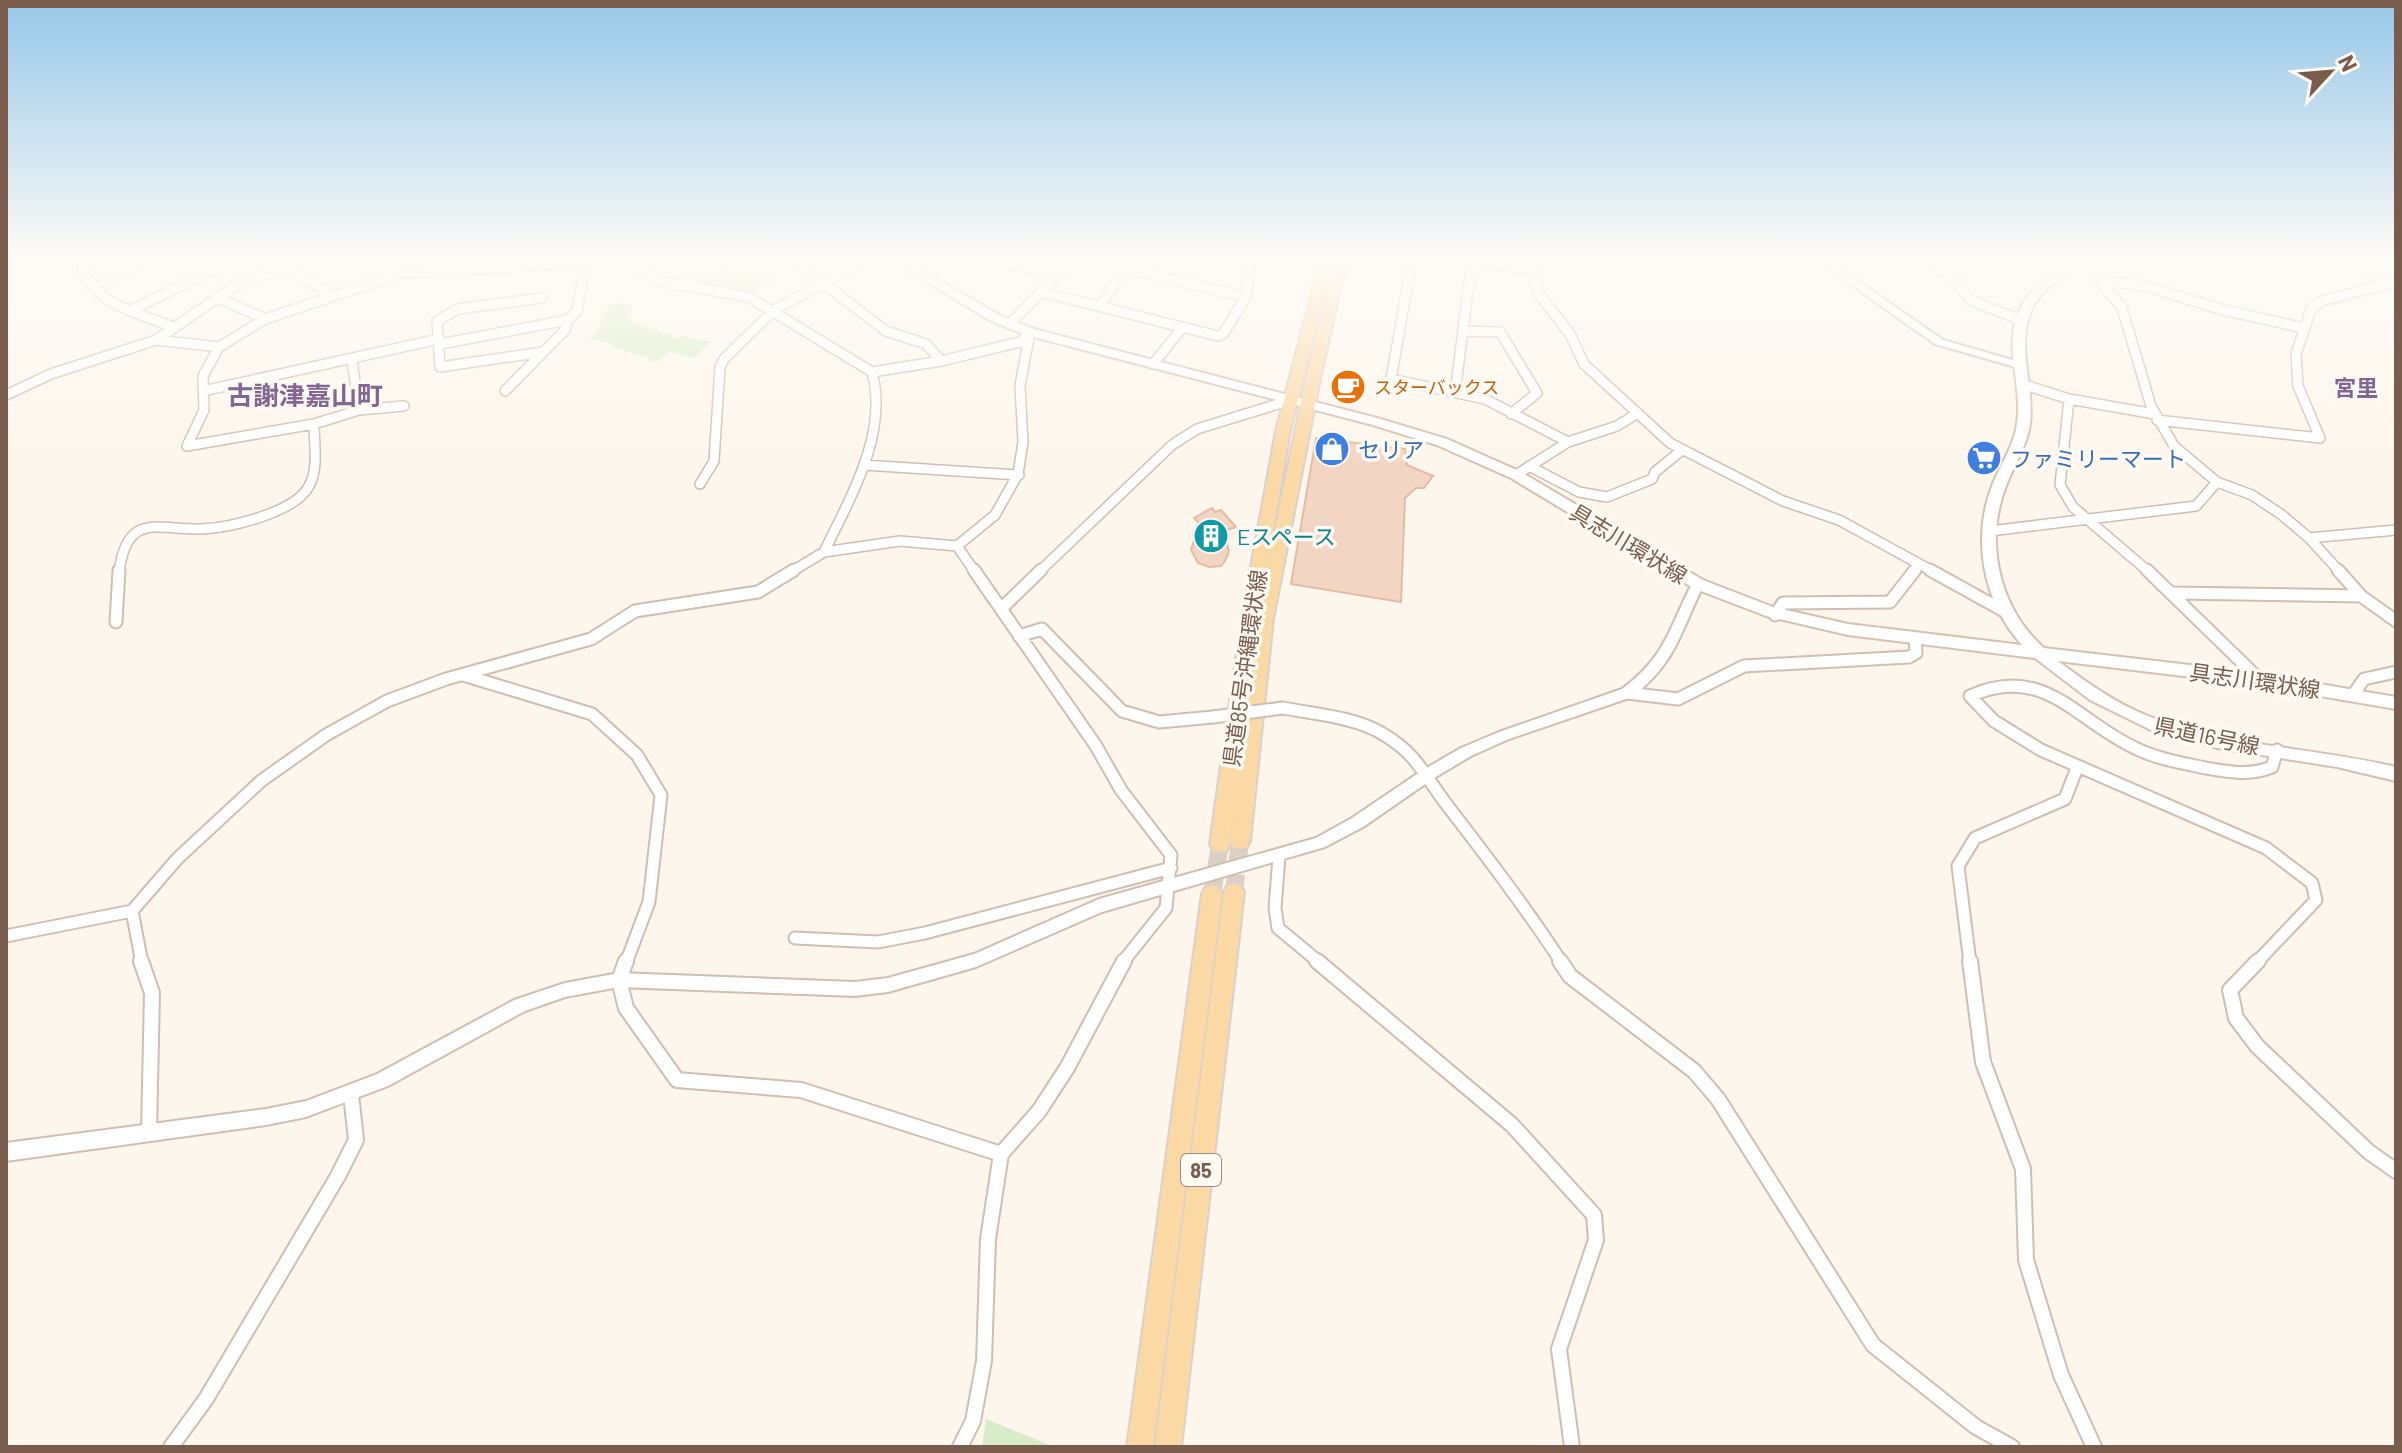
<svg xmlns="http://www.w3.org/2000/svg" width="2402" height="1453" viewBox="0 0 2402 1453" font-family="Barlow,'Noto Sans JP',sans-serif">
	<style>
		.green { fill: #d8ecc9 }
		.building { fill: #f3d5c3; stroke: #e6bba3; stroke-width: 2 }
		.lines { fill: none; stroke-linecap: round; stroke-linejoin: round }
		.primary-tunnel { stroke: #dcd0c4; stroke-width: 18; stroke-dasharray: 18 9; stroke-linecap: butt }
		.minor-far2-casing { stroke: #d1beb0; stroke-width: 12 }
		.minor-far1-casing { stroke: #d1beb0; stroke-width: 15 }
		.minor-casing { stroke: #d1beb0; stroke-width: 18 }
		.tertiary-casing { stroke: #d1beb0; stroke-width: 4 }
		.secondary-casing { stroke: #d6c0b0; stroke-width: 4 }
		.primary-casing { stroke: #dad1cd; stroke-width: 4 }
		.minor-far2 { stroke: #fff; stroke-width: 9 }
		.minor-far1 { stroke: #fff; stroke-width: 11 }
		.minor { stroke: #fff; stroke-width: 14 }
		.tertiary { fill: #fff; fill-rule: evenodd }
		.secondary { fill: #fff; fill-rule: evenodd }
		.primary { fill: #fbd9a5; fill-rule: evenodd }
		.minor-bridge-casing { stroke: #d1beb0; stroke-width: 15; stroke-linecap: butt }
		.minor-bridge { stroke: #fff; stroke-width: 11 }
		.labels { text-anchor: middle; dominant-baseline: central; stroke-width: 7; stroke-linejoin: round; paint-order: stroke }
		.far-food-label { font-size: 18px; fill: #c56008; stroke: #fffaf3; text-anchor: start }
		.shield { fill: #fffaf3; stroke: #a28b7f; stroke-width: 2 }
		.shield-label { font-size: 20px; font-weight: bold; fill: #7a5c4d }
		.far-quarter-label { font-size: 22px; font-weight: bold; fill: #846695; stroke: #fffaf3 }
		.shop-label { font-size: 22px; fill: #366cbe; stroke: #fffaf3; text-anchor: start }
		.culture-label { font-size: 22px; fill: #0d838f; stroke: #fffaf3; text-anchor: start }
		.street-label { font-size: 22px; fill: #7a5c4d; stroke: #fffaf3 }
		.quarter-label { font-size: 26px; font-weight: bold; fill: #846695; stroke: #fffaf3 }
	</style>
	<rect width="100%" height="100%" fill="#fdf6ec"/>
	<path class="green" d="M729,260H793L802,266L743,296L677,286Z
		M620,303L631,305L632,313L628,319L652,330L657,328L663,335L667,333L677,339L682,336L711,342L694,358L669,351L660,360L652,362L649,358L613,347L612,344L590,339L605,317H600L612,304Z
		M986,1419L1054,1447H982Z"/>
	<path class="building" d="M1316,438L1405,449L1407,465L1433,476L1424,488H1416L1405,498L1401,602L1291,584Z
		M1212,508L1215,512L1221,510L1236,527L1224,531L1229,552L1225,561L1221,566L1209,567L1198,563L1191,550L1200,524L1194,518Z"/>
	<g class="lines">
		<path class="primary-tunnel" d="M1234,892L1240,841
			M1212,894L1220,844"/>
		<defs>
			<path id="minor-far2" d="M89,260L82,267C93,304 142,315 174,327
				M270,260L333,295
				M376,260L401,273
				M498,260L512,267L585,262
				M624,260L659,281L749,297L872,372C889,433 850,498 824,552L900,541L957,546L975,572
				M793,260L886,331L926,344L941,361
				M1002,260L1013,266L1061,271
				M1236,260L1250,263
				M1412,260L1391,379L1485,399L1568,442
				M1446,260L1536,269
				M1537,260L1535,283L1539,294L1570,334L1584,364L1670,443L1783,501L1839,520L1934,572
				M1925,260L1955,280L1970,300L2021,320
				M2083,260L2122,308L2151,406L2174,446L2217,482L2252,495L2282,515L2309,538L2340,572
				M2347,260L2390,284
				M1128,269L1246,297
				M2102,281L2146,286L2223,310L2304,328
				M677,286L729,260
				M1041,292L1218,336L1223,334L1246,297L1251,260
				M217,297L265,319
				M541,298L458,309L437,321L440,367L543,352
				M1100,306L1122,274L1144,260
				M131,310L234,260
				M1010,324L1061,271L1076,260
				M1463,331L1500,332L1537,393L1511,414
				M156,340L219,347
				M440,344L568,320
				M352,360L359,410
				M1153,364L1183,327
				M872,372L941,361L1020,342L1029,333
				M2022,384L2069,399L2155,414
				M203,391L439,339
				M505,391L565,330L568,320L577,311L586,260
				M1455,393L1472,260
				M6,395L51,374L156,340L235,286L283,267
				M2069,399L2060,485L2073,507L2149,572
				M404,406L359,410L314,424L187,446L204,410L203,376L219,347L265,319L401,273L512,267
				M2157,420L2320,438L2298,386L2296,354L2311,309L2322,301L2396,282
				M864,465L1019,475
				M1529,466L1579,492L1607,497L1652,479L1655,472L1682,450
				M1516,475L1568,442L1617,426L1638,413
				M700,484L714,461L720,367L724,359L774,310L867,260
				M1990,531L2196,506L2217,482
				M2309,538L2396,530
				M957,546L995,515L1018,474L1023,442L1020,386L1030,332
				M119,572C127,511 158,530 202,529C230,528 296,512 309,486C319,468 314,443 314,424
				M791,572L824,552
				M1039,572L1172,445L1197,429L1291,400
				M1914,572L1918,565"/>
			<path id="minor-far1" d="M974,570L1096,746L1121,790L1171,855L1166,908L1122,963
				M1930,570L2004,611
				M2147,570L2260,680
				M2338,570L2361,596L2396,621
				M2173,593L2361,596
				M1001,609L1041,570
				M1775,615L1783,603L1890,602L1915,570
				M116,622L119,570
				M1019,636L1042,629L1122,711L1159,722L1213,717
				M463,675L592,714L637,755L661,795L649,902L626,963
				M1627,693L1678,699L1744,666L1909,657L1916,653L1915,638
				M2353,695L2364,679L2396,672
				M1283,708C1315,714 1355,717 1383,734C1417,754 1424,775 1447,805C1487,857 1526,908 1562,963
				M1279,857L1275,908L1278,928L1320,963
				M132,911L142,963
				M6,936L132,911L178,858L261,781L326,735L387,701L446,679L591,639L635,611L758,592L794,570
				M795,938L878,942L925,933L1171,868
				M1970,963L1958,866L1975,838L2065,799L2077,768
				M2256,963L2316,900L2312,883L2266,848L2041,750L1994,721L1970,696C2044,663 2075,720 2135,748C2157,759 2182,763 2206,768C2229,772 2250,776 2272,767L2277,750"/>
			<path id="minor" d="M141,961L152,993L149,1133
				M626,961L619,980L626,1008L677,1080L801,1090L1001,1154
				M1317,961L1512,1125L1594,1215L1596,1240L1559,1349L1572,1447
				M1560,961L1570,976L1694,1071L1718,1099L1873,1345L1976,1427L2012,1447
				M1970,961L1983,1062L2023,1169L2026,1260L2061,1375L2094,1447
				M2258,961L2230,990L2236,1018L2257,1046L2369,1152L2396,1171
				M171,1447L206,1399L338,1176L356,1140L351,1094
				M960,1447L973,1421L984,1361L988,1239L1001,1154L1039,1111L1067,1068L1124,961"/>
			<path id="tertiary" d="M144,260H157L97,289L93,290L88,287Z
				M1816,260H1828L1943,340L2023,363L2024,365L2019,368L1935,344Z
				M1698,579L1704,584C1680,632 1677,662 1632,697L1509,739L1471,756L1434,778L1363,827L1325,847L1102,912L976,967L888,992L855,996L619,987L565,997L525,1011L388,1086L306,1117L266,1125L6,1161V1143L266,1109L306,1101L377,1074L514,1000L565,983L619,973L855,982L888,978L974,954L1099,899L1316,838L1352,818L1423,770L1461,748L1499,732L1622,689C1666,656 1668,630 1692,584Z"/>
			<path id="secondary" d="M891,260H905L999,315L1034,329L1377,418L1447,439L1521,472L1703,580L1773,607L1848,624L2022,645C1984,603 1971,540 1992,486C2000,465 2014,446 2017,424C2023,385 2002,346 2020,309C2029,288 2051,278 2065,260H2077C2064,278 2041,289 2032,309C2015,346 2035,385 2030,424C2027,446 2014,465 2006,486C1984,542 1999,608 2044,648L2250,672L2396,697V709L2250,684L2058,661C2086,682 2115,703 2148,716C2221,746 2317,748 2396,767V781L2337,767L2217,748L2153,731L2090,700L2035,658L1848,635L1766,616L1693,588L1511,478L1437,445L1373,425L1026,335L991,321Z"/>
			<path id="primary" d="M1320,260H1333L1290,431L1265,578L1307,374L1334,260H1347L1321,374L1273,619L1250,841L1247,847L1240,849L1233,847L1230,841L1236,795L1230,844L1227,850L1220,852L1213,850L1210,844L1242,616L1276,431Z
				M1234,883L1241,886L1244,892L1181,1447H1155L1224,892L1227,886Z
				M1212,885L1219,888L1222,894L1153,1447H1127L1202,894L1205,888Z"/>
		</defs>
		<use href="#minor-far2" class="minor-far2-casing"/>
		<use href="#minor-far1" class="minor-far1-casing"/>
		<use href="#minor" class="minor-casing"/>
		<use href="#tertiary" class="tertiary-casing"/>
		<use href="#secondary" class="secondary-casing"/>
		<use href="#primary" class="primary-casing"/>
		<use href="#minor-far2" class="minor-far2"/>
		<use href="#minor-far1" class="minor-far1"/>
		<use href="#minor" class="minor"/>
		<use href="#tertiary" class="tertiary"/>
		<use href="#secondary" class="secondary"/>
		<use href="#primary" class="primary"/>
		<defs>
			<path id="minor-bridge" d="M1213,717L1283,708"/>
		</defs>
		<use href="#minor-bridge" class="minor-bridge-casing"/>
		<use href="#minor-bridge" class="minor-bridge"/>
	</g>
	<linearGradient id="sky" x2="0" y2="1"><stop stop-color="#97c7e8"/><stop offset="0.56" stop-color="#fefbf6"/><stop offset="1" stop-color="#fefbf6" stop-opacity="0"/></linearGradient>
	<rect width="2402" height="464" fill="url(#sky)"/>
	<defs>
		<symbol id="cafe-disc" viewBox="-11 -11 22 22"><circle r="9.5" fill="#e8710a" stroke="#fffaf3"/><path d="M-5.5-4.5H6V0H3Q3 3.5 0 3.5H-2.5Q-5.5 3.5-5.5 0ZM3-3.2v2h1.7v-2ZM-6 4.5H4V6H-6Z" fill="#fff"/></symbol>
		<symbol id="shop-disc" viewBox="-11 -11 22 22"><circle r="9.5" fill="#3f7fe0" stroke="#fffaf3"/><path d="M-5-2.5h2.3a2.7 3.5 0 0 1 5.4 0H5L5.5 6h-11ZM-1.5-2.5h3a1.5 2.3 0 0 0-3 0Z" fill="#fff"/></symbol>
		<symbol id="supermarket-disc" viewBox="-11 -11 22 22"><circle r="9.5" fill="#3f7fe0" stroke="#fffaf3"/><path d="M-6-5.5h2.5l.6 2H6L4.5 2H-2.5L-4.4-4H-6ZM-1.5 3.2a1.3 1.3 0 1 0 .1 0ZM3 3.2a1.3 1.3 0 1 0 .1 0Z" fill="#fff"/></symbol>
		<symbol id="building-disc" viewBox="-11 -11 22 22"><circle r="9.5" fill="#0f9aa8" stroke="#fffaf3"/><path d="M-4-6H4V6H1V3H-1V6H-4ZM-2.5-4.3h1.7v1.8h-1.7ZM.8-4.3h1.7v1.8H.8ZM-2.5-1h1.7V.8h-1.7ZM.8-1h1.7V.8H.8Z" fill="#fff"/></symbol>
	</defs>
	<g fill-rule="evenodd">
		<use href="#cafe-disc" x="1328" y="367" width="40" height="40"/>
		<use href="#shop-disc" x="1312" y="429" width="40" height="40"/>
		<use href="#supermarket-disc" x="1964" y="438" width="40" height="40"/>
		<use href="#building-disc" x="1191" y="516" width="40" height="40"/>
	</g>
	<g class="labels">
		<g class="far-food-label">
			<text x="1374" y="387">スターバックス</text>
		</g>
		<rect class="shield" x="1181" y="1154" width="40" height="32" rx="6"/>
		<g class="shield-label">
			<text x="1201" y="1170">85</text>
		</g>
		<g class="far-quarter-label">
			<text x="2356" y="387">宮里</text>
		</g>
		<g class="shop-label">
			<text x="1358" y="449">セリア</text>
			<text x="2010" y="458">ファミリーマート</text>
		</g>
		<g class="culture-label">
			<text x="1237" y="536">Eスペース</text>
		</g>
		<g class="street-label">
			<text transform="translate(1629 543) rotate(31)">具志川環状線</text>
			<text transform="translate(1244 668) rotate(-82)">県道85号沖縄環状線</text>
			<text transform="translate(2255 680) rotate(8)">具志川環状線</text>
			<text transform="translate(2207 735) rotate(12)">県道16号線</text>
		</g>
		<g class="quarter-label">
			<text x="305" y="394">古謝津嘉山町</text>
		</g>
	</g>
	<rect width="2402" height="1453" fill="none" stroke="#7a5c4d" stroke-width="16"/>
	<g transform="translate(2330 72) rotate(64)" stroke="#fffaf3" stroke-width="6" paint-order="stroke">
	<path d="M0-6L14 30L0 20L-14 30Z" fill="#7a5c4d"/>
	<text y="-12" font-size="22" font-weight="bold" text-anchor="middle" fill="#7a5c4d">N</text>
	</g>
</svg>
